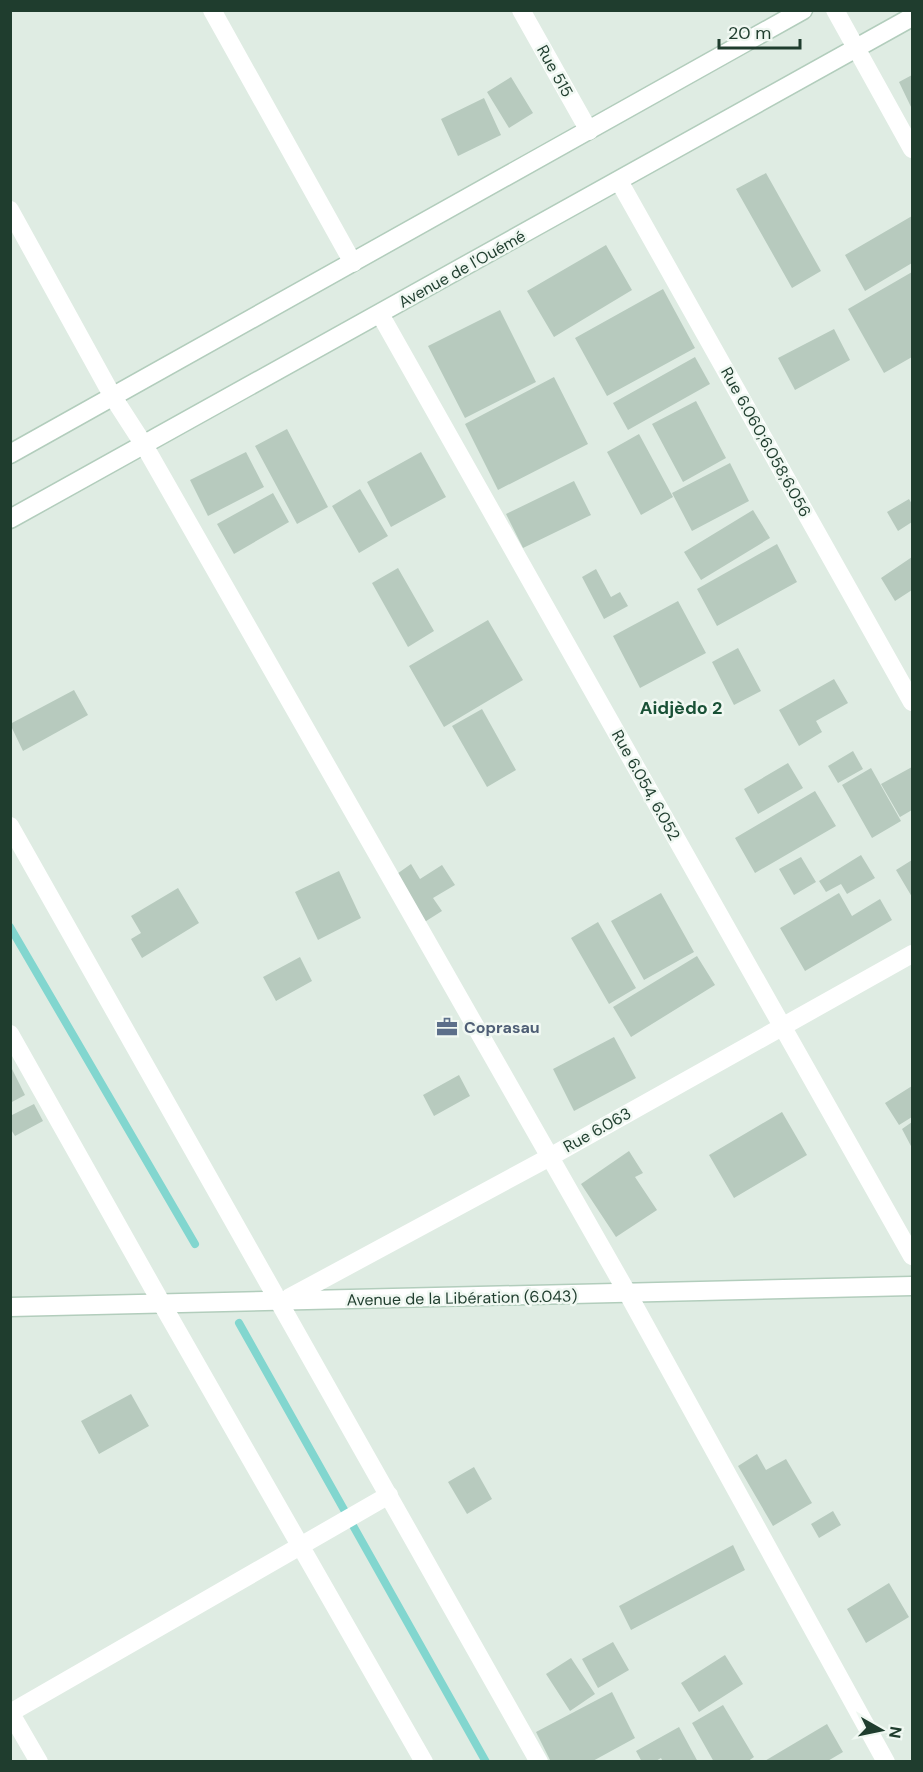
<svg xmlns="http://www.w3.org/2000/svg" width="923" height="1772" viewBox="0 0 923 1772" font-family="'DM Sans',sans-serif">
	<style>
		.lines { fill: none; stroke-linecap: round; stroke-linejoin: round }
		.stream { stroke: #82d6cf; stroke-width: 8 }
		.building { fill: #b7cabe }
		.secondary-casing { stroke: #b2cdbc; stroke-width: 21 }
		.street { stroke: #fff; stroke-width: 18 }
		.secondary { stroke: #fff; stroke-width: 18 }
		.labels { text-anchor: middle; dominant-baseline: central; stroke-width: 5; stroke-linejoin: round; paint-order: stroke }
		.street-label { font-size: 16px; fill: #1f3d2e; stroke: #f0f8f2 }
		.service-label { font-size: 16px; font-weight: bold; fill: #4e5e75; stroke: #f0f8f2; text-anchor: start }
		.neighbourhood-label { font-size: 18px; font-weight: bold; fill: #195136; stroke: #f0f8f2 }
	</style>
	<rect width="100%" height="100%" fill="#dfece3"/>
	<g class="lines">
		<path class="stream" d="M10,927L195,1244
			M239,1323L486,1762"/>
	</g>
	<path class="building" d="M912,75V109L899,82Z
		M511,77L533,113L509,128L487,92Z
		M484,98L501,135L458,156L441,119Z
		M766,173L821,271L792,288L736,189Z
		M912,216V263L865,291L845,255Z
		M606,245L632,290L554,337L527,291Z
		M912,272V357L884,373L848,309Z
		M663,289L695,348L607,396L575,338Z
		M500,310L536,382L465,418L428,346Z
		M834,329L850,360L795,390L778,358Z
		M695,357L710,384L628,430L613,403Z
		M554,377L588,444L498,490L465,424Z
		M696,401L726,458L683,482L652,424Z
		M287,429L328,507L297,524L255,446Z
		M639,434L673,497L641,515L607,452Z
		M246,452L264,487L208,516L190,480Z
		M421,452L446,497L391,527L367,482Z
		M730,463L749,501L692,531L672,493Z
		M574,481L591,515L523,548L506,514Z
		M360,489L388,536L359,553L332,506Z
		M273,493L289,522L234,554L217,524Z
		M909,499L912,504V522L898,531L887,512Z
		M753,510L770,538L701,580L684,552Z
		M777,544L797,582L717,626L697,589Z
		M912,557V590L895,601L881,578Z
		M398,568L434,631L408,647L372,583Z
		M596,569L611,597L620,592L628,606L604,619L582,577Z
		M678,601L706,653L640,688L613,636Z
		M488,620L523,680L444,727L409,666Z
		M738,648L761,691L734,705L712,662Z
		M834,679L848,703L816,721L822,732L799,746L779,710Z
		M74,690L88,715L23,751L10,724Z
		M482,709L516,770L487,787L452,726Z
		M853,751L863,769L838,783L828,766Z
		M788,763L803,788L758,814L744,789Z
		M912,767V810L900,817L881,784Z
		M871,768L901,821L872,838L842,785Z
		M815,791L836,826L755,873L735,838Z
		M861,855L875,878L847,894L841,884L826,892L819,881Z
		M801,857L816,882L794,895L779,869Z
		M912,860V897L896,870Z
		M411,864L420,879L442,865L455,885L433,898L442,911L423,923L394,876Z
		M339,871L361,918L318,940L295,892Z
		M178,888L199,923L142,958L131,939L141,933L131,916Z
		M661,893L694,952L644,980L611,921Z
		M839,893L852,916L880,899L892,920L805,971L780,928Z
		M598,922L636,988L609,1004L571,938Z
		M697,956L715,985L631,1037L613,1007Z
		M300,957L312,981L276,1001L263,977Z
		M614,1037L636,1078L574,1111L553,1069Z
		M10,1065L25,1095L10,1103Z
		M459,1075L470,1096L434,1116L423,1095Z
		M912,1086V1117L899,1125L885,1103Z
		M34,1104L43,1121L15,1136L10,1128V1116Z
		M782,1112L807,1155L734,1198L709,1155Z
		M912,1122V1148L902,1129Z
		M629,1151L643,1173L635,1177L657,1210L616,1237L581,1184Z
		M131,1394L149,1426L99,1454L81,1421Z
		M757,1454L766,1470L786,1459L812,1503L773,1526L738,1466Z
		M474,1467L492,1499L467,1514L448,1482Z
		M833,1511L841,1525L819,1538L811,1524Z
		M733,1545L745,1570L631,1630L619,1606Z
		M889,1583L909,1617L866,1643L847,1609Z
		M613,1642L629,1670L598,1688L582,1659Z
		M725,1655L743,1684L699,1712L681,1683Z
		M571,1658L595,1694L570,1711L546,1674Z
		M612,1692L635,1738L591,1762H551L536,1732Z
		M723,1705L754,1757L747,1762H714L692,1723Z
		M827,1724L843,1752L826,1762H763Z
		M679,1727L698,1762H663L661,1758L654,1762H642L636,1751Z"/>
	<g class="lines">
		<defs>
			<path id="secondary" d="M10,454L803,10
				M10,519L912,17
				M10,1307L912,1286"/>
		</defs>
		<use href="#secondary" class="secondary-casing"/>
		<path class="street" d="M212,10L353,263
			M521,10L589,131
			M835,10L912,149
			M619,181L912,702
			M10,210L113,397L144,445L628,1294L886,1762
			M380,314L912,1256
			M10,826L539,1762
			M10,1034L162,1304L424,1762
			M281,1302L548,1158L912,954
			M10,1712L39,1762
			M10,1713L389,1495"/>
		<use href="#secondary" class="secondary"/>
	</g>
	<defs>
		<symbol id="office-bare" viewBox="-9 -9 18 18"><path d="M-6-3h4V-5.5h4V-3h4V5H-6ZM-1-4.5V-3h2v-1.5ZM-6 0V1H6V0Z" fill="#5c6f8a" stroke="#f0f8f2" stroke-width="2.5" paint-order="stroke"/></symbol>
	</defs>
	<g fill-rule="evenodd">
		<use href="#office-bare" x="432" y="1012" width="30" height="30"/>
	</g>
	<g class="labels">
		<g class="street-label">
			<text transform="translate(555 71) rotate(61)">Rue 515</text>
			<text transform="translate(462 269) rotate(-29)">Avenue de l'Ouémé</text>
			<text transform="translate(766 442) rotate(61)">Rue 6.060;6.058;6.056</text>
			<text transform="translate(646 785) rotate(61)">Rue 6.054, 6.052</text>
			<text transform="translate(597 1130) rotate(-29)">Rue 6.063</text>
			<text transform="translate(462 1298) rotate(-1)">Avenue de la Libération (6.043)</text>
		</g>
		<g class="service-label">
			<text x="464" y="1027">Coprasau</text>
		</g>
		<g class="neighbourhood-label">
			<text x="681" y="708">Aidjèdo 2</text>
		</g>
	</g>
	<rect width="923" height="1772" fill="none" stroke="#1f3d2e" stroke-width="24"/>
	<g transform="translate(881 1730) rotate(99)" stroke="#f0f8f2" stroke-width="4.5" paint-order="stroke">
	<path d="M0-4.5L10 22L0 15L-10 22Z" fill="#1f3d2e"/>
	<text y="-9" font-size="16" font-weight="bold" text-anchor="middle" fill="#1f3d2e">N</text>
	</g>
	<path d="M719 39v9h81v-9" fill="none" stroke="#1f3d2e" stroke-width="3"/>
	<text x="728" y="39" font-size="18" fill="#1f3d2e" stroke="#f0f8f2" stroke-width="4.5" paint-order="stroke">20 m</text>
</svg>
